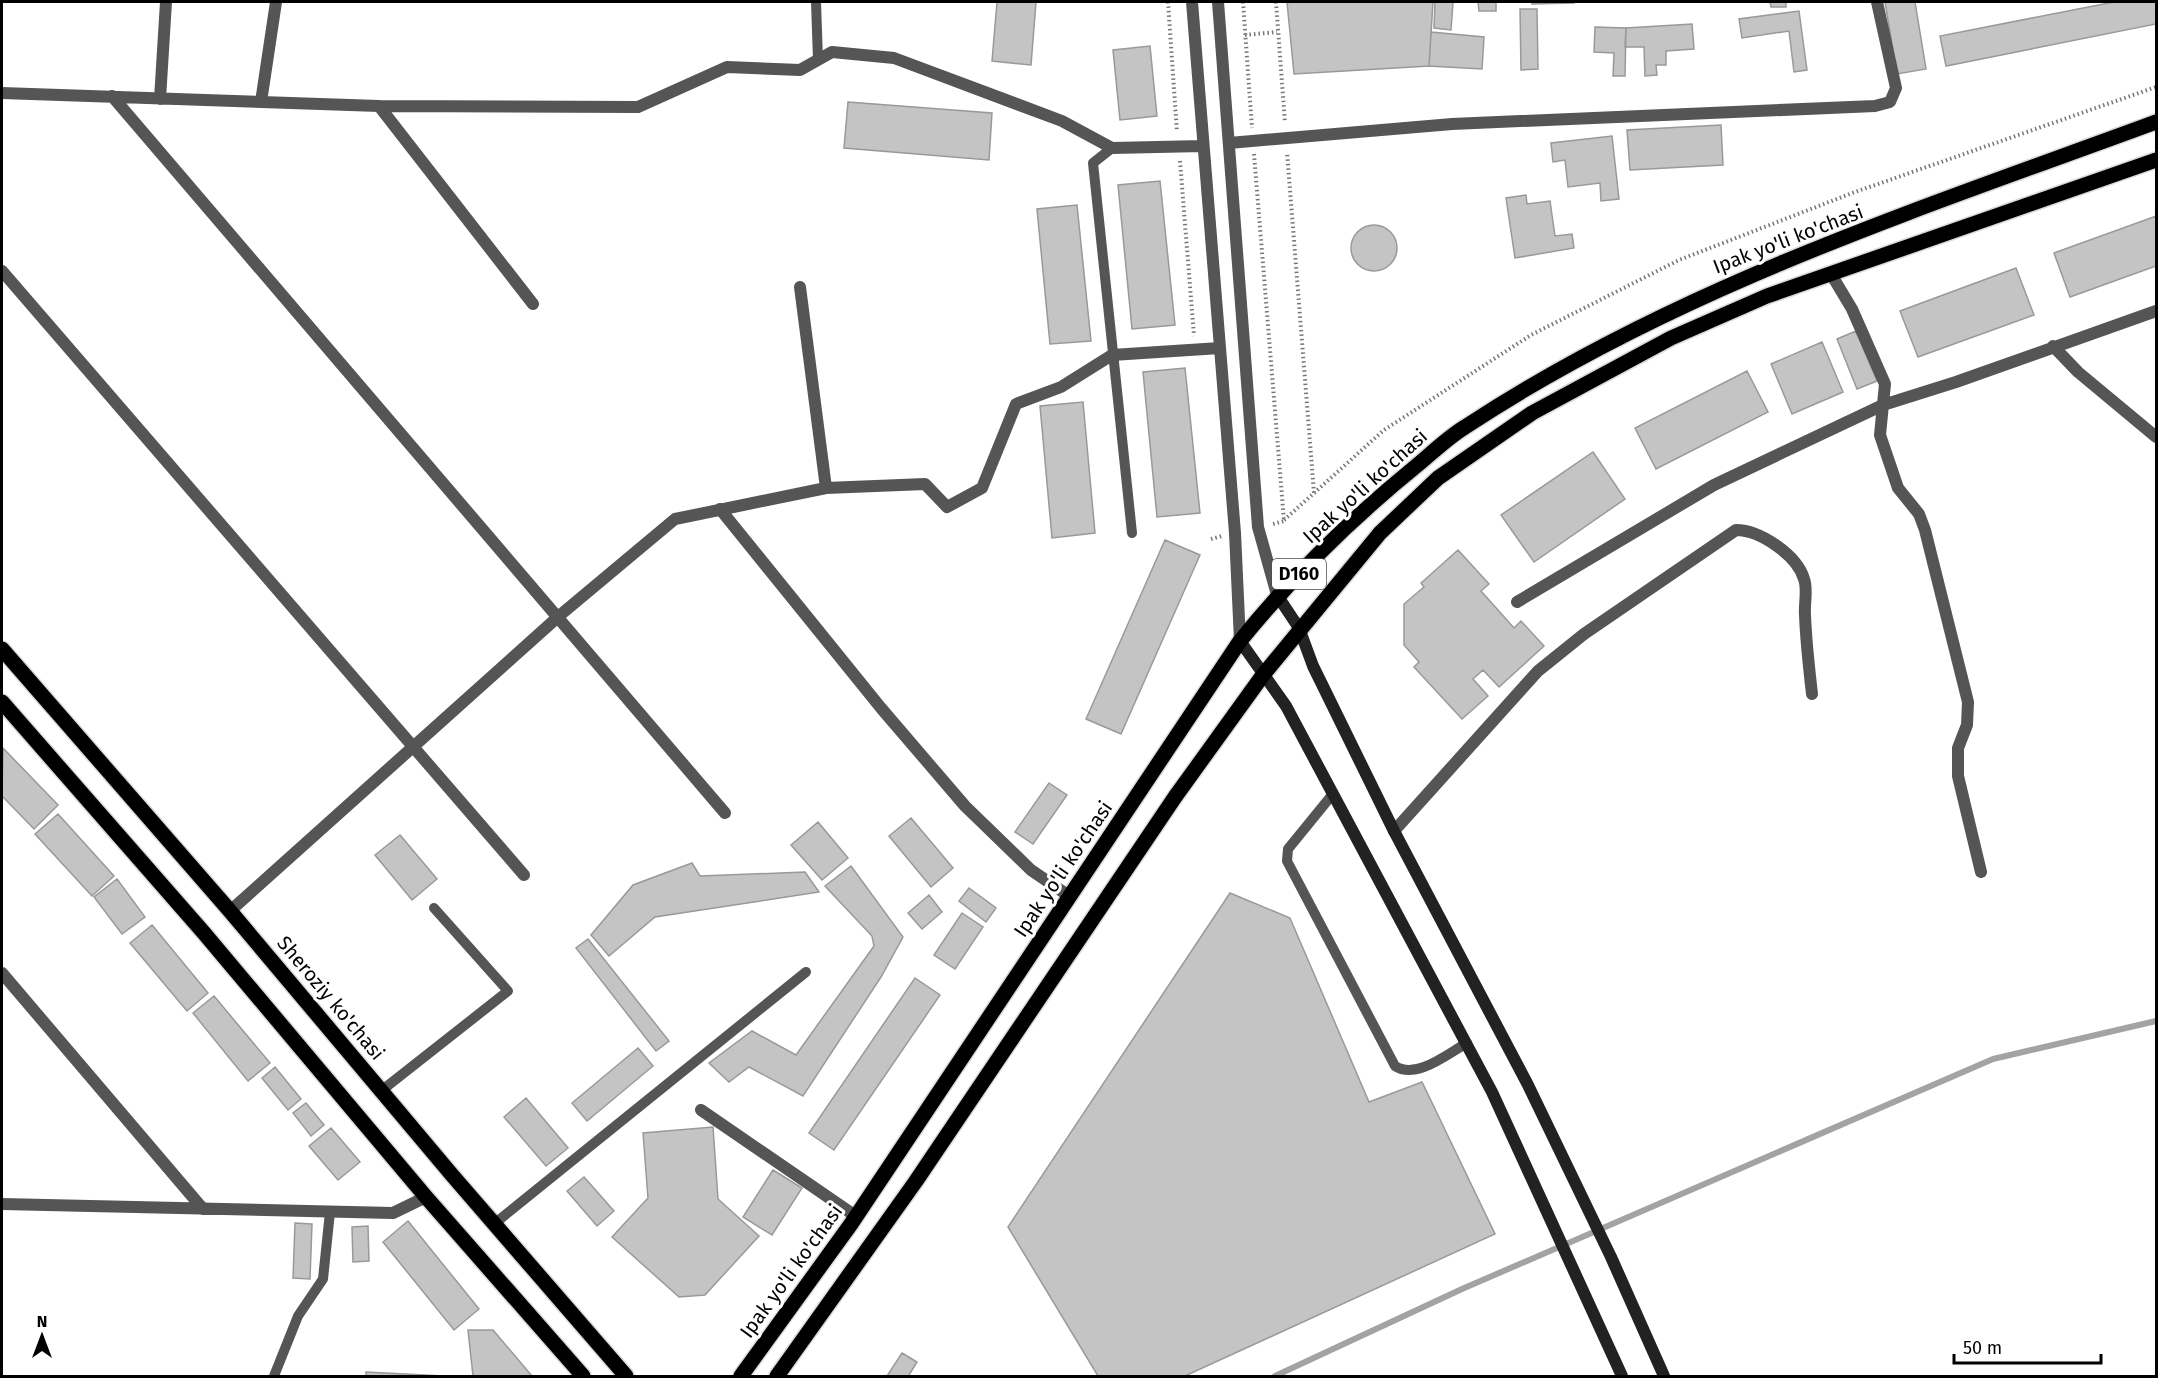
<svg xmlns="http://www.w3.org/2000/svg" width="2158" height="1378" viewBox="0 0 2158 1378" font-family="'Fira Sans',sans-serif">
	<style>
		.lines { fill: none; stroke-linecap: round; stroke-linejoin: round }
		.stream { stroke: #a3a3a3; stroke-width: 6 }
		.building { fill: #c4c4c4; stroke: #999; stroke-width: 1.5 }
		.primary-casing { stroke: #dbdbdb; stroke-width: 18 }
		.path { stroke: #777; stroke-width: 4; stroke-dasharray: 1.5 3; stroke-linecap: butt }
		.service { stroke: #555; stroke-width: 10 }
		.minor { stroke: #555; stroke-width: 12 }
		.secondary { stroke: #222; stroke-width: 12 }
		.primary { stroke: #000; stroke-width: 15 }
		.labels { text-anchor: middle; dominant-baseline: central; stroke-width: 6; stroke-linejoin: round; paint-order: stroke }
		.shield { fill: #fff; stroke: #4c4c4c; stroke-width: 1.5 }
		.shield-label { font-size: 18px; font-weight: bold; fill: #000 }
		.street-label { font-size: 20px; fill: #000; stroke: #fff }
	</style>
	<rect width="100%" height="100%" fill="#fff"/>
	<g class="lines">
		<path class="stream" d="M1275,1376L1462,1289L1993,1059L2156,1021"/>
	</g>
	<path class="building" d="M997,2H1036L1031,65L992,61Z
		M1287,2H1433L1429,66L1294,74Z
		M1435,2H1453L1451,30L1434,28Z
		M1478,2H1496V11H1479Z
		M1532,2H1574V3L1532,4Z
		M1770,2H1786V7H1771Z
		M1885,2H1915L1926,69L1897,74Z
		M2114,2H2156V24L1946,66L1940,36Z
		M1520,9H1537L1538,69L1521,70Z
		M1799,11L1807,70L1794,72L1789,31L1742,38L1739,19Z
		M1692,24L1694,49L1666,51V65H1656L1657,75L1645,76L1644,47H1625L1626,28Z
		M1595,27L1626,28L1625,76H1613L1614,53L1594,52Z
		M1431,32L1484,37L1482,69L1429,66Z
		M1150,46L1157,116L1120,120L1113,50Z
		M848,102L992,113L989,160L844,148Z
		M1721,125L1723,165L1630,170L1627,130Z
		M1612,136L1619,199L1601,201L1600,183L1568,187L1565,160L1553,162L1551,143Z
		M1160,181L1175,325L1132,329L1118,185Z
		M1526,195L1527,204L1550,201L1555,236L1572,234L1574,248L1515,258L1506,198Z
		M1077,205L1091,341L1050,344L1037,209Z
		M2156,216V266L2070,297L2054,253Z
		M1351 248a23 23 0 1 1 46 0a23 23 0 1 1-46 0Z
		M2016,268L2034,315L1918,357L1900,311Z
		M1856,331L1877,381L1857,389L1837,339Z
		M1822,342L1843,392L1792,414L1771,364Z
		M1185,368L1200,513L1157,517L1143,372Z
		M1747,371L1768,412L1656,469L1635,428Z
		M1083,402L1095,533L1052,538L1040,406Z
		M1593,452L1625,499L1534,562L1501,515Z
		M1165,540L1200,555L1121,734L1086,719Z
		M1458,550L1489,584L1481,591L1514,628L1521,621L1544,646L1499,687L1483,670L1473,679L1488,696L1462,719L1414,667L1419,662L1404,645V604L1424,587L1421,583Z
		M3,748L58,805L34,829L2,796Z
		M1049,783L1067,795L1033,844L1015,832Z
		M58,814L114,876L92,896L35,834Z
		M911,818L953,868L931,887L889,836Z
		M818,822L848,858L822,880L791,845Z
		M400,835L437,879L412,900L375,855Z
		M692,863L700,876L805,872L819,892L655,917L609,956L591,935L633,885Z
		M851,866L903,937L881,977L803,1096L749,1067L729,1082L709,1063L752,1031L796,1055L874,946L872,936L825,886Z
		M117,879L145,917L122,934L94,897Z
		M969,888L996,908L986,922L959,901Z
		M1230,893L1290,918L1369,1102L1422,1082L1495,1234L1185,1376H1098L1008,1227Z
		M929,895L942,912L922,929L908,913Z
		M962,913L983,927L955,969L934,955Z
		M152,925L208,993L187,1011L130,943Z
		M588,939L669,1041L656,1051L576,948Z
		M915,978L940,995L834,1150L809,1133Z
		M214,996L270,1063L248,1081L193,1013Z
		M638,1048L653,1066L587,1121L572,1103Z
		M275,1067L301,1099L288,1110L262,1078Z
		M526,1098L568,1148L546,1166L504,1117Z
		M306,1103L324,1125L311,1136L293,1113Z
		M713,1127L718,1199L759,1236L705,1295L679,1297L612,1237L648,1198L643,1133Z
		M331,1128L360,1162L338,1180L309,1146Z
		M773,1170L802,1188L772,1235L743,1217Z
		M584,1177L614,1211L597,1226L567,1191Z
		M408,1221L479,1309L454,1330L383,1242Z
		M295,1223L312,1224L310,1279L293,1278Z
		M368,1226L369,1261L353,1262L352,1227Z
		M468,1330H493L532,1376H473Z
		M902,1353L917,1362L909,1375L911,1376H887Z
		M366,1372L444,1376H366Z"/>
	<g class="lines">
		<defs>
			<path id="primary" d="M2,649L230,911L452,1175L626,1376
				M2,702L204,933L426,1197L583,1376
				M741,1376L851,1224L1240,641C1292,577 1351,519 1415,467C1431,454 1447,438 1465,427C1677,287 1920,209 2156,122
				M777,1376L916,1181L1175,797L1263,675L1380,533L1438,478L1532,413L1671,338L1767,296L2156,160"/>
		</defs>
		<use href="#primary" class="primary-casing"/>
		<path class="path" d="M1168,2L1177,132
			M1243,2L1252,128
			M1276,2L1285,123
			M1245,35L1277,32
			M1254,154L1284,521L1273,524
			M1180,161L1194,336
			M1314,493L1384,430L1531,335L1679,260L1855,192L2156,87
			M1284,520L1314,493L1287,152
			M1211,539L1222,536"/>
		<path class="service" d="M816,2L818,60
			M1112,148L1093,163L1132,533
			M1332,795L1288,849L1287,861L1395,1066C1416,1080 1447,1054 1467,1043
			M381,1091L508,991L434,908
			M494,1224L806,972
			M274,1376L298,1316L323,1279L330,1212"/>
		<path class="minor" d="M1192,2L1235,533L1240,641
			M1218,2L1258,527L1277,595
			M2,93L379,106L638,107L727,67L800,70L832,52L894,58L1062,121L1112,148L1203,146
			M112,96L725,813
			M160,99L166,2
			M261,102L276,2
			M379,106L533,304
			M1229,143L1452,124L1875,106L1890,102L1896,88L1877,2
			M2,271L524,875
			M1831,274L1852,309L1885,384L1880,435L1898,488L1919,514L1925,530L1968,702L1967,725L1958,748V776L1981,872
			M800,287L826,488
			M2053,346L2078,372L2156,437
			M720,509L881,708L965,806L1031,870L1069,896
			M1517,602L1714,485L1883,405L1956,382L2156,311
			M1394,831L1538,671L1584,634L1736,530C1760,530 1797,555 1804,579C1808,589 1804,604 1805,615C1806,642 1809,668 1812,694
			M230,911L559,616L675,519L826,488L925,484L947,507L982,488L1016,404L1061,387L1112,355L1220,348
			M2,973L203,1209
			M701,1110L857,1217
			M2,1204L393,1213L426,1197"/>
		<path class="secondary" d="M1277,595L1299,628L1313,666L1394,831L1528,1085L1611,1257L1664,1376
			M1240,641L1286,706L1492,1092L1622,1376"/>
		<use href="#primary" class="primary"/>
	</g>
	<g class="labels">
		<rect class="shield" x="1272" y="559" width="54" height="30" rx="4.5"/>
		<g class="shield-label">
			<text x="1299" y="574">D160</text>
		</g>
		<g class="street-label">
			<text transform="translate(1788 239) rotate(-21)">Ipak yo'li ko'chasi</text>
			<text transform="translate(1365 486) rotate(-42)">Ipak yo'li ko'chasi</text>
			<text transform="translate(1063 869) rotate(-56)">Ipak yo'li ko'chasi</text>
			<text transform="translate(331 998) rotate(50)">Sheroziy ko'chasi</text>
			<text transform="translate(791 1271) rotate(-54)">Ipak yo'li ko'chasi</text>
		</g>
	</g>
	<rect width="2158" height="1378" fill="none" stroke="#000000" stroke-width="6"/>
	<g transform="translate(42 1336)" stroke="#ffffff" stroke-width="4.5" paint-order="stroke">
	<path d="M0-4.5L10 22L0 15L-10 22Z" fill="#000000"/>
	<text y="-9" font-size="16" font-weight="bold" text-anchor="middle" fill="#000000">N</text>
	</g>
	<path d="M1954 1354v9h147v-9" fill="none" stroke="#000000" stroke-width="3"/>
	<text x="1963" y="1354" font-size="18" fill="#000000" stroke="#ffffff" stroke-width="4.5" paint-order="stroke">50 m</text>
</svg>
